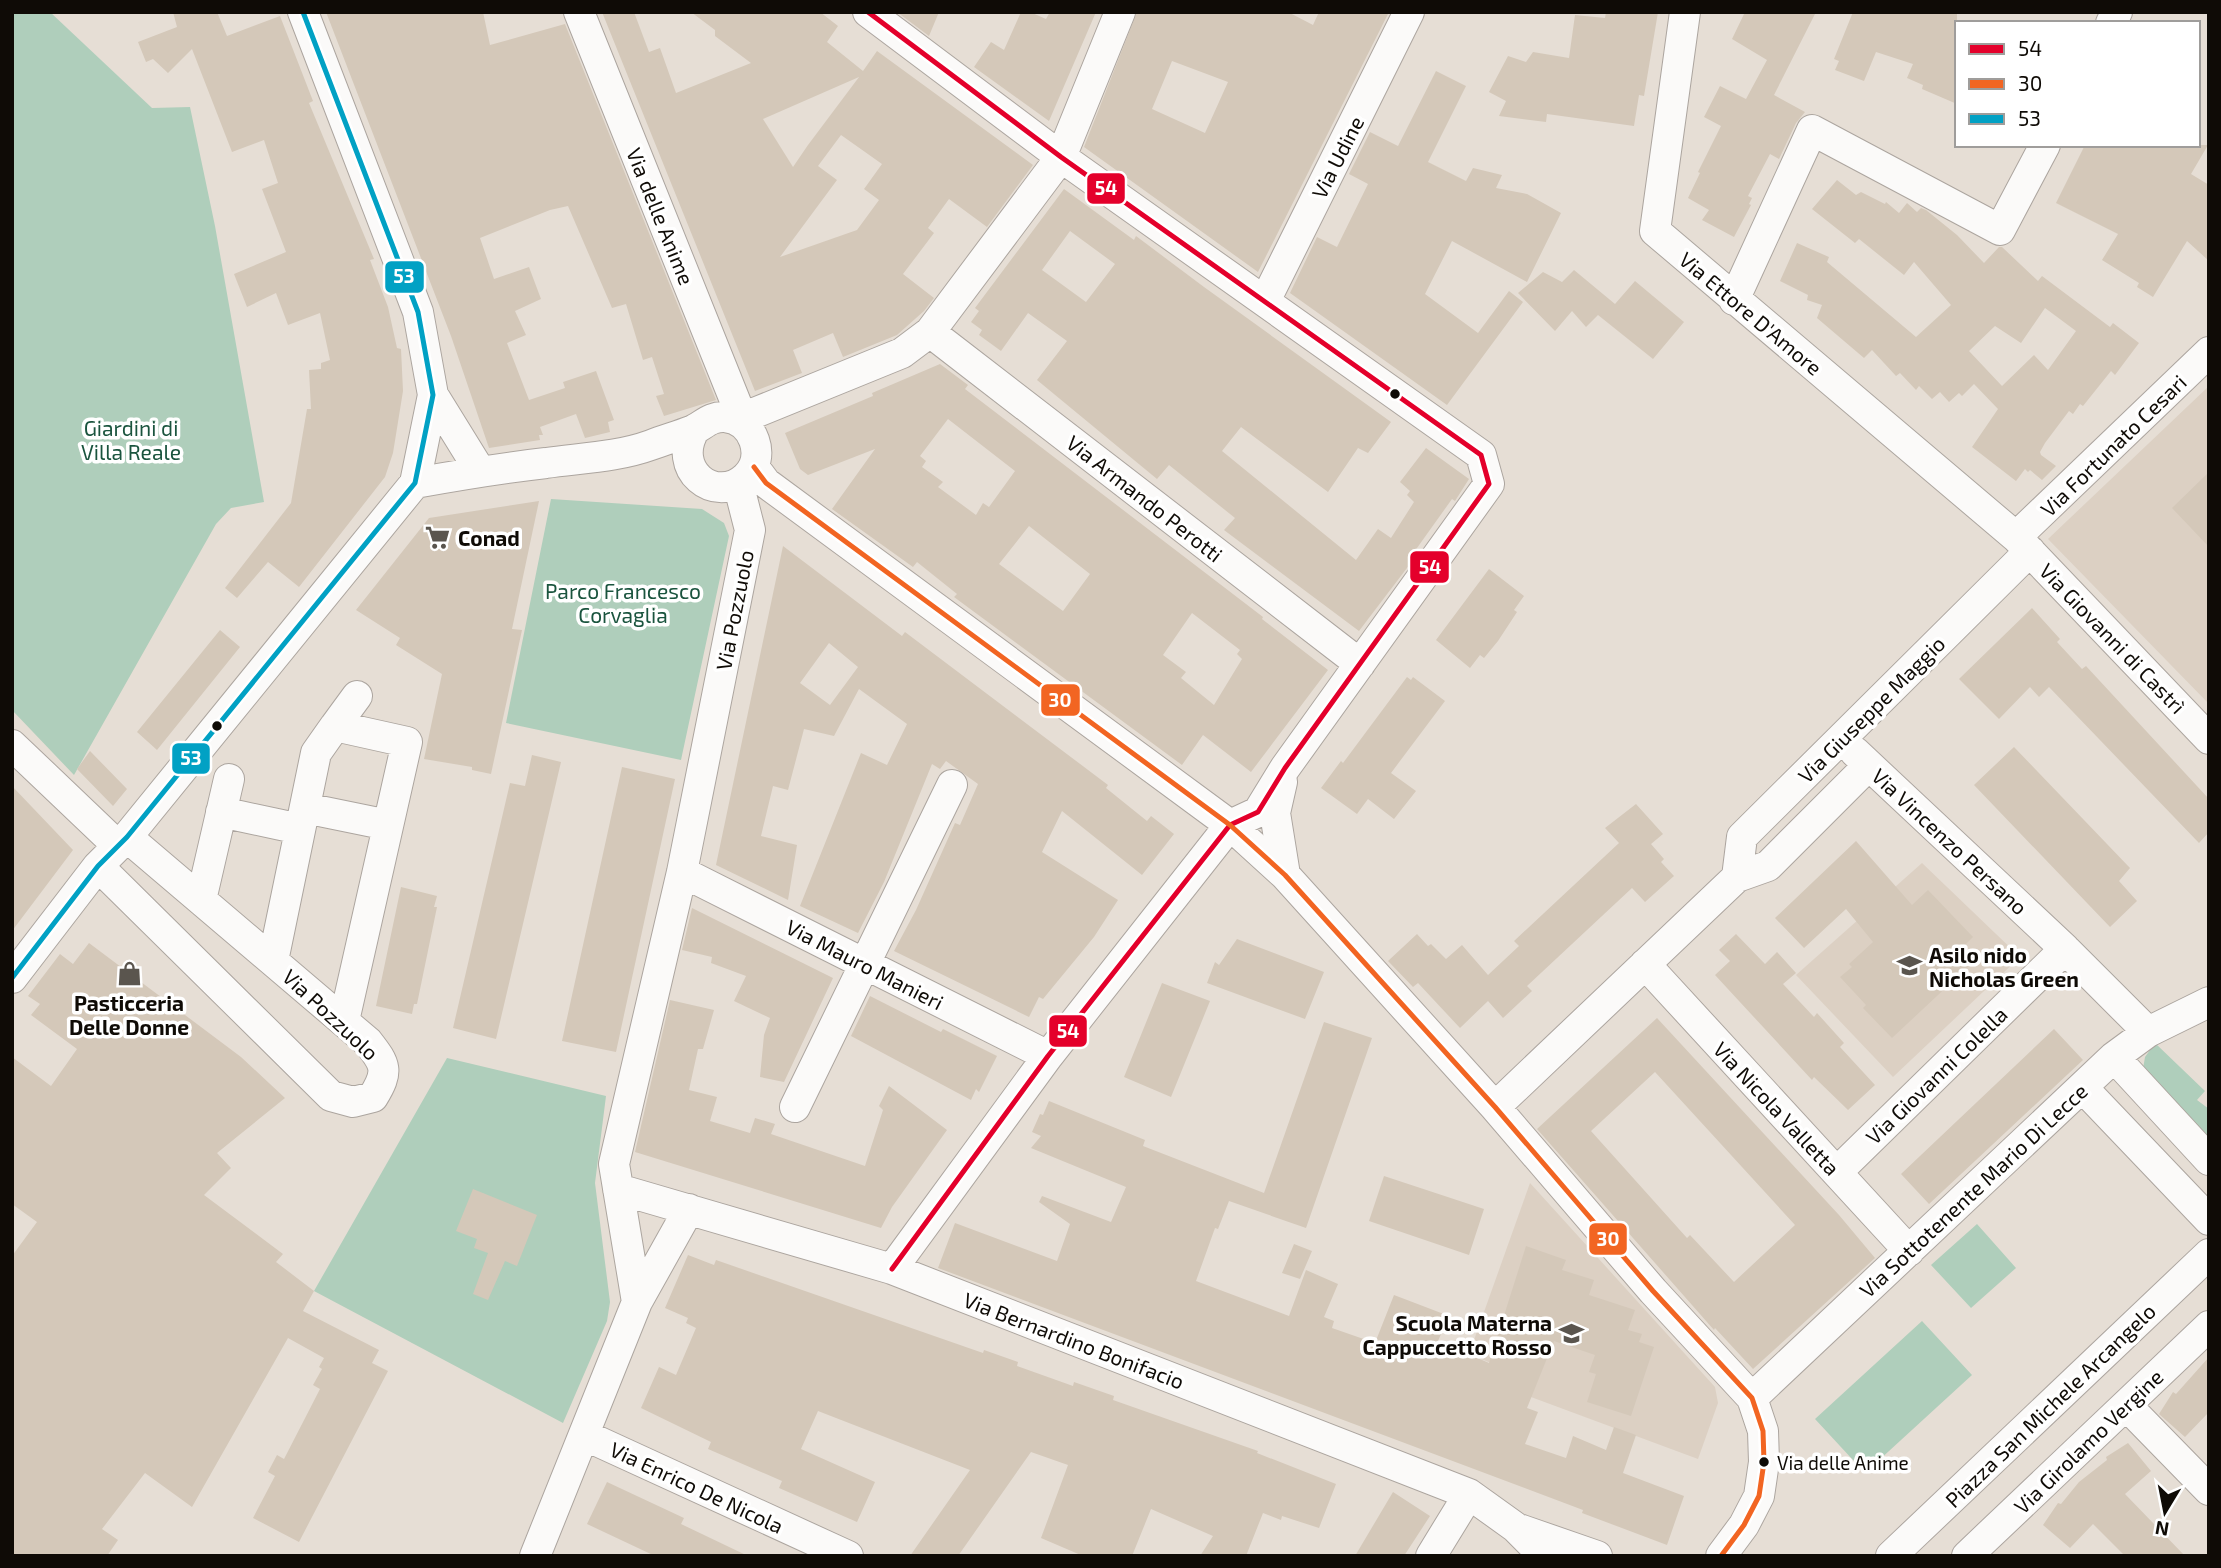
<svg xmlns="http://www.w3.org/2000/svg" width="2221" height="1568" viewBox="0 0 2221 1568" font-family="'Exo 2',sans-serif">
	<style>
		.education { fill: #dcd0c3 }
		.green { fill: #afcebb }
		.building { fill: #d4c8b9; fill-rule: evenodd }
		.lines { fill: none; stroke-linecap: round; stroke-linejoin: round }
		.minor-casing { stroke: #aca59f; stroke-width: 32 }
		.minor { stroke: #fbfaf9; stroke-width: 30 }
		.bus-1-casing { stroke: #fff; stroke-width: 10 }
		.bus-2-casing { stroke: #fff; stroke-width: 10 }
		.bus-3-casing { stroke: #fff; stroke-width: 10 }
		.bus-1 { stroke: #e4002b; stroke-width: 5 }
		.bus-2 { stroke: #f26522; stroke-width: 5 }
		.bus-3 { stroke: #01a1c4; stroke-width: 5 }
		.bus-dot { fill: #0f0b06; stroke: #fff; stroke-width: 2.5 }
		.labels { text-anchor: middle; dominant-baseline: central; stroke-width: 7; stroke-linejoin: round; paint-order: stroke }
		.bus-label { font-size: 19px; fill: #0f0b06; stroke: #fff; text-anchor: start }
		.street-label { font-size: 21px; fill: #0f0b06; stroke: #fff }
		.park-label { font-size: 21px; fill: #1a543e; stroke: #fff }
		.poi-label { font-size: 21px; font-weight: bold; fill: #0f0b06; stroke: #fff; text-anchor: start }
		.line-badge { stroke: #fff; stroke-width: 2.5 }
		.badge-label { font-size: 19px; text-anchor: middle; font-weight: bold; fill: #fff }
	</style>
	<rect width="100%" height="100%" fill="#e6ded5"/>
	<path class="education" d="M2209,386V704L2048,539Z
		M1922,863L2020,957L1893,1077L1796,975Z
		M1530,1183L1715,1387L1718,1403L1698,1459L1531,1397L1491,1363L1469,1354Z"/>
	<path class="green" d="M12,12H50L152,108L190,107L215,226L264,502L231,508L216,524L74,775L12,710Z
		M551,499L702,509L724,523L729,536L681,760L506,723Z
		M2155,1043L2205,1091L2197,1100L2209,1109V1147L2143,1069L2145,1057Z
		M447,1058L606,1096L595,1183L610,1302L607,1321L563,1423L314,1291Z
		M1977,1224L2016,1268L1971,1308L1931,1265Z
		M1922,1321L1972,1375L1865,1473L1815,1419Z"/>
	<path class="building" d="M173,12H217L227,36L280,16L313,101L309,103L374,259L370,260L388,307L397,348L401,349L403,391L393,453L385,477L299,587L268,562L237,598L225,588L291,503L307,409H311L309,370L321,369V363L330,360L320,313L288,325L276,293L247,307L234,274L286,252L262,189L278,183L264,140L232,152L192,49L168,73L153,59L146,62L138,42L177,27Z
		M326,12H483L490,45L565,24L716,400L664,416L656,396L664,394L652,357L643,360L626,304L612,308L568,206L550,210L480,238L494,279L529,267L541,299L515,311L526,335L507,343L529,400L565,388L563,382L596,371L614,420L608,422L610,432L585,438L576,414L540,427L543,435H539L540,440L489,448L451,336Z
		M602,12H634L649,52L660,48L676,93L751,63L715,36V30L691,12H820L838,26L827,42L863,71L877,51L1033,165L987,227L949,199L928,228L934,233L903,274L934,298L924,311L897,335L843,357L833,333L793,350L802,373L755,391ZM859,77L808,145L793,167L763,119ZM841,135L882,164L864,189L879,200L857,230L780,257L837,180L818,166Z
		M897,12H939L929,36Z
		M1021,12H1030L1046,19L1050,12H1096L1049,121L974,67L991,42L1004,50Z
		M1137,12H1288L1313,25L1319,12H1389L1258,272L1084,147ZM1172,61L1228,82L1205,133L1152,109Z
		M1606,12H1658L1644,96L1639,95L1634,126L1547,114L1546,122L1499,116L1506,101L1489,92L1508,56L1526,62L1533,52L1569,58L1575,15L1605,18Z
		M1745,12H1816L1774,95L1805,112L1796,123L1779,159L1770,154L1748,196L1752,198L1749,204L1751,205L1734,237L1702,220L1709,210L1688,198L1700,173L1698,172L1721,126L1704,117L1720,86L1746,99L1767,60L1732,39Z
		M1853,12H1957V104L1922,89L1923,85L1907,78L1913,64L1876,52L1864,81L1835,70L1839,61L1834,59Z
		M1436,71L1466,86L1428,162L1466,181L1473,168L1502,175L1496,188L1527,194L1561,213L1527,282L1452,241L1425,294L1478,333L1509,291L1523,302L1447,405L1290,293L1317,237L1337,247L1368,184L1349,174L1370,132L1398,146Z
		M2085,145H2208L2191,174L2209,185V261L2187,241L2153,297L2137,287L2139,283L2102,260L2118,234L2056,203Z
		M1837,180L1856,195L1861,192L1885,204L1886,202L1899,213L1907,203L1917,212L1921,208L1926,210L1957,235L1984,263L1999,247H2002L2038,281L2042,276L2110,327L2113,323L2139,343L2115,375L2111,371L2083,406L2080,404L2073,414L2069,411L2045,443L2040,452L2041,455L2056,466L2042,480L2030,470L2028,472L2025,469L2016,481L1972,447L1998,409L1974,384L1962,396L1959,393L1949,402L1940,392L1932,399L1919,386L1916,390L1900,373L1896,376L1872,350L1864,358L1817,318L1822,305L1807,300L1808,295L1780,281L1797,243L1829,257L1827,262L1916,337L1951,305L1914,262L1904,275L1859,239L1855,243L1812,209ZM2045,308L2076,331L2048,370L2034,355L2002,386L1969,351L1995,326L2021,343Z
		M1064,189L1134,240L1136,236L1204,287L1391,422L1368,453L1358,448L1328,492L1241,427L1222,451L1356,560L1378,529L1391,538L1414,502L1407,495L1410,491L1400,482L1426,448L1469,479L1455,501L1452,499L1412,555L1415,556L1410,564L1359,631L1224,530L1235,518L1169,465L1157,479L1037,380L1067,341L1028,313L1001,351L979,335L982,330L971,322L979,311L975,308ZM1070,231L1115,264L1086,302L1042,270Z
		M1574,270L1615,304L1635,281L1684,322L1653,359L1598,315L1586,327L1572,311L1555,331L1518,293L1543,272L1562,282Z
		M940,364L968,385L965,389L1263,617L1262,619L1328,670L1251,772L1203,735L1182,765L954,597L957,594L917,562L913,567L832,509L875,449L808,475L800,469L785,433L873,396L872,393ZM948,419L1015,471L989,507L983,503L976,515L938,487L943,482L922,467L926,461L920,456ZM1029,526L1090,574L1063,611L999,564ZM1192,613L1240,650L1237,654L1242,659L1214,705L1181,678L1186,672L1163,655Z
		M2209,472V547L2172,508Z
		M539,501L512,629L522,630L491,774L472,770V767L424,759L442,674L396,645L400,638L356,610L429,518Z
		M783,546L902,636L905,632L1108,785L1106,788L1147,821L1151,816L1174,834L1142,875L1062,811L1042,852L1118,900L1094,937L1043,999L1039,997L1029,1017L894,951L916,910L955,823L960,825L978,784L946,761L940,769L932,764L884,882L858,933L800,906L861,753L887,765L907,724L859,689L834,736L804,729L788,790L773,786L761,836L797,845L788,900L716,865ZM829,643L858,667L830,705L800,683Z
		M1489,569L1524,596L1514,610L1517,612L1498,641L1484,658L1480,655L1470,668L1436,640Z
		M2032,608L2060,639L2057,642L2082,669L2086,666L2209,799V832L2199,843L2049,687L2039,697L2030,687L1999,719L1959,679Z
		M220,630L240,647L157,750L137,732Z
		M1407,677L1411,680L1413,677L1445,701L1391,773L1416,791L1394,819L1368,799L1357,814L1321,788L1341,761L1343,763Z
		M2014,747L2130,868L2119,881L2137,901L2110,927L1974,785Z
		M90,751L127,789L113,806L77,769Z
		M532,755L561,762L496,1039L453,1028L510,783L525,786Z
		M622,767L675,779L616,1052L562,1041Z
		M12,786L73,850L12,931Z
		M1636,804L1663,834L1651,844L1664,859L1661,862L1674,876L1645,902L1632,888L1527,986L1532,991L1503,1018L1488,1001L1460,1028L1418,983L1413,987L1388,961L1417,934L1428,946L1431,944L1446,959L1462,945L1488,975L1519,946L1514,941L1619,843L1605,828Z
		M1856,841L1912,905L1928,890L1973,937L1956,954L1968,967L1892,1038L1863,1008L1866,1005L1840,977L1852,967L1849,964L1873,942L1846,909L1804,948L1775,918Z
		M401,887L437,896L434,907H437L417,1004H414L412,1014L376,1006Z
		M692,908L833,978L784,1082L760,1077L764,1035L770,1018L734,1001L746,976L711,963L712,957L682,950Z
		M1736,934L1765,964L1777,952L1796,973L1783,984L1814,1017L1817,1013L1844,1043L1840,1047L1875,1085L1848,1110L1814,1077L1812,1080L1715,975L1730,961L1719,950Z
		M1237,939L1324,972L1305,1019L1207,983L1215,962L1219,965Z
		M89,943L241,1057L285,1098L217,1153L231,1168L204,1195L283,1254L276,1262L314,1291L303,1311L379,1350L372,1363L388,1371L299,1542L253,1518L275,1476L268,1472L277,1455L284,1459L320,1389L313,1385L322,1369L319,1367L324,1358L288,1338L192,1507L145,1473L102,1529L118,1540L107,1556H12V1256L37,1222L12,1204V1057L51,1086L77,1049L31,1015L40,1004L28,996L60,954L73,964Z
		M1162,983L1210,1001L1171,1097L1124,1077Z
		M870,996L941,1032L943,1029L997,1056L979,1092L976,1089L971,1100L851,1036Z
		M670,1000L714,1010L703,1049H698L689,1090L717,1097L710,1121L750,1133L755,1118L775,1124L771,1134L865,1166L883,1110L879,1106L889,1086L947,1130L892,1207L881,1228L635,1152Z
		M1657,1018L1839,1215L1875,1258L1753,1369L1715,1328L1714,1330L1537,1129ZM1655,1072L1795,1225L1734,1282L1690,1235L1687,1238L1591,1131Z
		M1324,1022L1372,1038L1306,1228L1229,1201L1218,1229L1215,1228L1196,1281L1289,1316L1306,1270L1338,1284L1324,1317L1334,1321L1332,1328L1375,1343L1394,1295L1449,1316L1438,1341L1489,1363L1526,1246L1566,1260L1562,1270L1594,1280L1589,1295L1635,1310L1628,1330L1642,1334L1639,1342L1654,1347L1631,1416L1587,1402L1596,1374L1589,1372L1595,1355L1554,1341L1527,1408L1538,1412L1525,1444L1566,1458L1573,1436L1606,1450L1614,1427L1636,1435L1623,1473L1684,1496L1667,1545L1582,1513L1583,1510L938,1268L955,1223L1057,1261L1070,1224L1039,1202L1042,1196L1111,1222L1126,1187L1031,1148L1041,1136L1032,1132L1040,1114L1043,1115L1049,1101L1145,1140L1143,1146L1264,1193Z
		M2054,1029L2083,1060L1929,1204L1901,1174Z
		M1384,1176L1484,1209L1469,1255L1369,1221Z
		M473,1189L537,1215L517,1266L505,1261L488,1300L473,1294L488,1253L474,1248L477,1239L456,1231Z
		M1294,1244L1312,1251L1300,1279L1282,1273Z
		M688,1255L714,1265L716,1260L983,1353L984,1350L1018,1362L1017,1366L1073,1386L1074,1382L1114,1396L1113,1400L1258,1451L1257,1453L1336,1484L1319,1528L1282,1516L1281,1520L1263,1513L1246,1556H1200L1213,1536L1151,1509L1132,1556H1083L1041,1538L1068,1465L1031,1452L958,1556H910L970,1470L818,1411L801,1449L875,1482L857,1522L779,1488L782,1481L708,1449L711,1442L641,1408L659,1367L676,1375L696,1328L686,1323L688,1318L665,1308Z
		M2209,1357V1412L2185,1437L2159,1414L2173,1392L2176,1394Z
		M2128,1443L2151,1471L2125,1494L2185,1556H2125L2093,1524L2070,1548L2043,1525L2058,1503L2061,1504L2079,1482L2107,1460L2106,1457Z
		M607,1482L684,1518L681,1524L748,1556H655L587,1524Z
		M1393,1492L1430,1516L1404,1556H1355Z"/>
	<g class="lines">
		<defs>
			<path id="minor" d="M579,12L738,408L736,420
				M868,12L1061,157L1481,455L1489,484L1285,768L1258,812L1230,825L1048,1056L892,1269
				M1685,12L1655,231L2016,537L2209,739
				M2111,23L2117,12
				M1734,300L1812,130L2000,230L2045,145
				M1265,301L1409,12
				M930,332L1360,664
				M433,395L480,471
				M745,426L752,414L902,353L930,332L1061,157L1120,12
				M754,467L766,483L1230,825L1285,875L1495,1107L1653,1291L1752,1398L1763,1431L1764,1462L1759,1496L1744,1525L1721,1556
				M415,483C459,475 502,468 546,463C582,458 618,457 651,445C664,440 678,436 691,431C703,426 710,416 725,417C754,420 767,457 746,477C715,506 670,469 695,429
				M2016,537L2209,352
				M335,726L357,696
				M12,745L118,846
				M1855,752L2065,949L2148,1032
				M1282,782L1275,813L1285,875
				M305,808L388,825
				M221,812L300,829
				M98,866L331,1096L353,1102L373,1097C389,1071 386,1065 368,1042L127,837
				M682,872L1048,1056
				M1737,877L1742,837L2030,551
				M201,900L229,779
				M273,961L316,753L335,726L407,742L344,1021
				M1645,964L1909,1251
				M12,978L98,866L127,837L415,483L433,395L418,312L303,12
				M2114,1057L2209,1160
				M2082,1087L2209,1220
				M795,1107L952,785
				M1495,1107L1737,877L1768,866L1869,765
				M1837,1172L2065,949
				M618,1189L892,1269L1469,1494L1515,1527L1544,1556
				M637,1302L614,1164L682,872L750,530L738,483
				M1752,1398L2114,1057L2148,1032L2209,1002
				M2126,1405L2209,1490
				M584,1435L848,1556
				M1522,1530L1597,1556
				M535,1556L637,1302L689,1209
				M1431,1556L1469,1494
				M1891,1556L2209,1254
				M1967,1556L2209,1326"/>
		</defs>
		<use href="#minor" class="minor-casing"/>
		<use href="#minor" class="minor"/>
		<defs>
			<path id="bus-1" d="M868,12L1061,157L1481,455L1489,484L1285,768L1258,812L1230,825L1048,1056L892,1269"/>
			<path id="bus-2" d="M754,467L766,483L1230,825L1285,875L1495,1107L1653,1291L1752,1398L1763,1431L1764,1462L1759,1496L1744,1525L1721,1556"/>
			<path id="bus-3" d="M12,978L98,866L127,837L415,483L433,395L418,312L303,12"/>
		</defs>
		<use href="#bus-1" class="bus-1-casing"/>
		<use href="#bus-2" class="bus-2-casing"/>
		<use href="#bus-3" class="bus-3-casing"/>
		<use href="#bus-1" class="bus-1"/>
		<use href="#bus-2" class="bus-2"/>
		<use href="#bus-3" class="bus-3"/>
	</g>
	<defs>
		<symbol id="supermarket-bare" viewBox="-9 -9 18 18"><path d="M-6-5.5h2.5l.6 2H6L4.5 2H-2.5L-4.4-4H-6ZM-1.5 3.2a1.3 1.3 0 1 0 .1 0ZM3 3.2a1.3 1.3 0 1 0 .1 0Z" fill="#5a554e" stroke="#fff" stroke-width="2.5" paint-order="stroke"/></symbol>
		<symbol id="school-bare" viewBox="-9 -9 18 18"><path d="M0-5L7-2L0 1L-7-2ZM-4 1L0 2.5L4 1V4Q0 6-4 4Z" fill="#5a554e" stroke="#fff" stroke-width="2.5" paint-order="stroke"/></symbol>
		<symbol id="shop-bare" viewBox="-9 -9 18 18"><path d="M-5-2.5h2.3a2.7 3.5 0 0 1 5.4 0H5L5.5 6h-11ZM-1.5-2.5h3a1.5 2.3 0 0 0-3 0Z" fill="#5a554e" stroke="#fff" stroke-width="2.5" paint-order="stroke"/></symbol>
	</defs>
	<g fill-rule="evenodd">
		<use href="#supermarket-bare" x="420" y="520" width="35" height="35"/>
		<use href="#school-bare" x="1892" y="948" width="35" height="35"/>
		<use href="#shop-bare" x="112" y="956" width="35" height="35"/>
		<use href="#school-bare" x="1554" y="1316" width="35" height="35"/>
	</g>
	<g class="bus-dot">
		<circle cx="1395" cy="394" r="6"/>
		<circle cx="217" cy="726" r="6"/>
		<circle cx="1764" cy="1462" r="6"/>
	</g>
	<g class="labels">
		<g class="bus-label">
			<text x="1777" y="1462">Via delle Anime</text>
		</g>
		<g class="street-label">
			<text transform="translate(1337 157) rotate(-63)">Via Udine</text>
			<text transform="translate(661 216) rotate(68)">Via delle Anime</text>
			<text transform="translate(1751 313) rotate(40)">Via Ettore D'Amore</text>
			<text transform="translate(2113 445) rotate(-44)">Via Fortunato Cesari</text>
			<text transform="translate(1145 498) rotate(38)">Via Armando Perotti</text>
			<text transform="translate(734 610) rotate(-79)">Via Pozzuolo</text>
			<text transform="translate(2113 638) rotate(46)">Via Giovanni di Castrì</text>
			<text transform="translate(1871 709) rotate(-45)">Via Giuseppe Maggio</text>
			<text transform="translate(1950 841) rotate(43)">Via Vincenzo Persano</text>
			<text transform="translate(865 964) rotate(27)">Via Mauro Manieri</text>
			<text transform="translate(331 1014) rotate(43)">Via Pozzuolo</text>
			<text transform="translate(1936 1075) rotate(-44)">Via Giovanni Colella</text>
			<text transform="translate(1777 1108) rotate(47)">Via Nicola Valletta</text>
			<text transform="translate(1973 1190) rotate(-43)">Via Sottotenente Mario Di Lecce</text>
			<text transform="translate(1074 1340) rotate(21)">Via Bernardino Bonifacio</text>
			<text transform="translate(2050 1405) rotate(-44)">Piazza San Michele Arcangelo</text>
			<text transform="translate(2088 1441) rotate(-44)">Via Girolamo Vergine</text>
			<text transform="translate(697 1487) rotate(25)">Via Enrico De Nicola</text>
		</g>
		<g class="park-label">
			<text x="131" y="427">Giardini di<tspan x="131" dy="24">Villa Reale</tspan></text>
			<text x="623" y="590">Parco Francesco<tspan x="623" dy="24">Corvaglia</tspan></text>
		</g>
		<g class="poi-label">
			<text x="458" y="537">Conad</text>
			<text x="1929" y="954">Asilo nido<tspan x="1929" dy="24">Nicholas Green</tspan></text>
			<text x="129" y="1002" text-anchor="middle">Pasticceria<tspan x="129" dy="24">Delle Donne</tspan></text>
			<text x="1552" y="1322" text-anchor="end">Scuola Materna<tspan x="1552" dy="24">Cappuccetto Rosso</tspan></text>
		</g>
	</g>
	<g class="line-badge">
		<rect x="1086" y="172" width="40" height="33" rx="7" fill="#e4002b"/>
		<rect x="384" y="260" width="41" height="34" rx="7" fill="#01a1c4"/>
		<rect x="1409" y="550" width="41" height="34" rx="7" fill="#e4002b"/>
		<rect x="1040" y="683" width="41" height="34" rx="7" fill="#f26522"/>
		<rect x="171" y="742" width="40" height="33" rx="7" fill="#01a1c4"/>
		<rect x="1048" y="1014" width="40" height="34" rx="7" fill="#e4002b"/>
		<rect x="1588" y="1222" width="40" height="34" rx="7" fill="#f26522"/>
	</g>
	<g class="badge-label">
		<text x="1106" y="195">54</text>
		<text x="404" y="283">53</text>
		<text x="1430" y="574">54</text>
		<text x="1060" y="707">30</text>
		<text x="191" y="765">53</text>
		<text x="1068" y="1038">54</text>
		<text x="1608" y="1246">30</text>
	</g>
	<rect width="2221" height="1568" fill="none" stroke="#0f0b06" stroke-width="28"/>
	<rect x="1955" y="21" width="245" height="126" fill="#ffffff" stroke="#9f9d9b" stroke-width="2"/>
	<rect x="1969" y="44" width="35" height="10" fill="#e4002b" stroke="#9f9d9b" stroke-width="2"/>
	<text x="2018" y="56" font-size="21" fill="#0f0b06">54</text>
	<rect x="1969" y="79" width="35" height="10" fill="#f26522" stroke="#9f9d9b" stroke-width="2"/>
	<text x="2018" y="91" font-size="21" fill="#0f0b06">30</text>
	<rect x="1969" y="114" width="35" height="10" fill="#01a1c4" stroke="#9f9d9b" stroke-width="2"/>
	<text x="2018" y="126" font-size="21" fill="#0f0b06">53</text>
	<g transform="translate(2165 1512) rotate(190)" stroke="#ffffff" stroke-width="5" paint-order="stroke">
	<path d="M0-5L12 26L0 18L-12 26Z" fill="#0f0b06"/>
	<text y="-10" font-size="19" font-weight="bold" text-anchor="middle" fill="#0f0b06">N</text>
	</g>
</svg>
